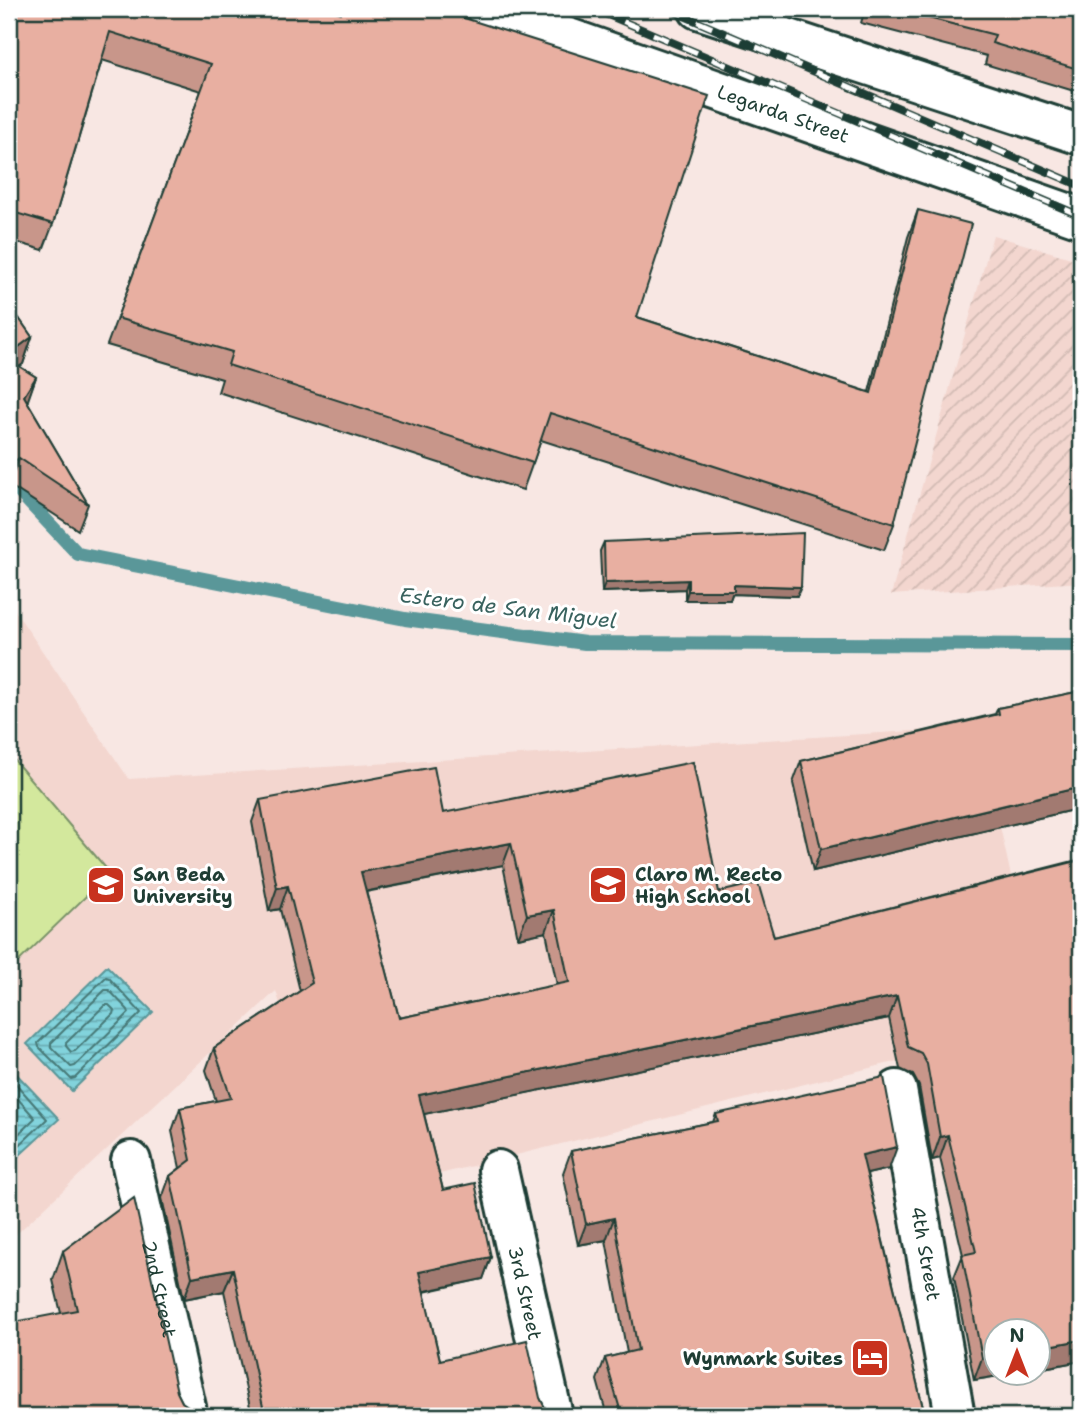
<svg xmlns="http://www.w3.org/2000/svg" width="1090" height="1425" viewBox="0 0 1090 1425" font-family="'Shantell Sans',sans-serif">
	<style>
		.built { fill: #f3d6cf }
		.industrial { fill: url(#industrial-furrows) }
		.pitch { fill: #d3e89d; stroke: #799268; stroke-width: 2 }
		.water { fill: url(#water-rules); stroke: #5a9799; stroke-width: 2 }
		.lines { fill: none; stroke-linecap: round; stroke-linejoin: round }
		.shore { stroke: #477977; stroke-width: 2 }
		.stream { stroke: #5a9799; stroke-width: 14 }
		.minor-casing { stroke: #1f3d34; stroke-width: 44 }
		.secondary-casing { stroke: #1f3d34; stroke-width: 44 }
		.minor { stroke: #fff; stroke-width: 38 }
		.secondary { stroke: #fff; stroke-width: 38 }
		.rail-casing { stroke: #1f3d34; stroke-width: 8 }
		.rail { stroke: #fff; stroke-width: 5; stroke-dasharray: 16; stroke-linecap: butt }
		.wall { fill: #c8968a; stroke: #1f3d34; stroke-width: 2; fill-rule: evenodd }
		.shaded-wall { fill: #a27a71; stroke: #1f3d34; stroke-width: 2 }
		.building { fill: #e8afa1; stroke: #1f3d34; stroke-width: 2; fill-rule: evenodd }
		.labels { text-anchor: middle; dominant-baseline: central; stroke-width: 6; stroke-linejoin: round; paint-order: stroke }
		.street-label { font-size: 19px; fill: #1f3d34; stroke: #fff }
		.poi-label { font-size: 19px; font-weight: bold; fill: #1f3d34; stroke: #fff; text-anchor: start }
		.water-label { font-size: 21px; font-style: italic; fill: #38625e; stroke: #fff }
	</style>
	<defs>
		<pattern id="industrial-furrows" width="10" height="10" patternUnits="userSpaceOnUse" patternTransform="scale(1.75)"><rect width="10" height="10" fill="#f3d6cf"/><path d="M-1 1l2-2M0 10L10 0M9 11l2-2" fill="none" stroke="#d0b9b2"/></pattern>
		<pattern id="water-rules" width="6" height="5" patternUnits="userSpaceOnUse" patternTransform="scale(1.75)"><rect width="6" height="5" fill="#82d3dc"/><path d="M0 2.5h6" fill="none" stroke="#6aacb3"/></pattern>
	</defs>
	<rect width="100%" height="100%" fill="#f8e7e3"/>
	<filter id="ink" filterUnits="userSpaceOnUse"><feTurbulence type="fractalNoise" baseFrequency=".0143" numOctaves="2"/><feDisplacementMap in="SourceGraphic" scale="14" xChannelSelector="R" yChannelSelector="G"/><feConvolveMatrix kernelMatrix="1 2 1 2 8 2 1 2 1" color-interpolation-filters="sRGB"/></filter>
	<g filter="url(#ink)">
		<path class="built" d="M9,602L129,779L978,727L1044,1025L342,1198L276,991L9,1241Z"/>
		<path class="industrial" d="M993,235L1081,261V582L891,595Z"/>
		<path class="pitch" d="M9,754L110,873L9,971Z"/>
		<path class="water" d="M107,966L153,1012L72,1091L27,1044Z
			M9,1066L59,1119L9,1165Z"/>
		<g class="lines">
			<path class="shore" d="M106,977L109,978L141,1013L75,1078L71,1079L39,1047L38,1043Z
				M105,990H109L128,1010L129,1013L75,1066L71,1067L51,1047V1043Z
				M105,1005H109L114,1010L113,1014L75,1051L71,1052L66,1046V1043Z
				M9,1076L47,1119L9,1155
				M9,1089L35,1118L9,1143"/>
			<path class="stream" d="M9,481L78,554L405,619L585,643L1081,645"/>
			<defs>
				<g id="minor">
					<path id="s1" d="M897,1090L955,1416"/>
					<path id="s2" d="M131,1161L188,1416"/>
					<path id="s3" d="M498,1170L553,1416"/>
				</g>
				<g id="secondary">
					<path id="s4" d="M486,9L1081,218"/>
					<path d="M698,9L1081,135"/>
				</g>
			</defs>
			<use href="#minor" class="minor-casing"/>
			<use href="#secondary" class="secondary-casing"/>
			<use href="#minor" class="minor"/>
			<use href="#secondary" class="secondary"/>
			<defs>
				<path id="rail" d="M594,9L1081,216
					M668,9L1081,186"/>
			</defs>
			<use href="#rail" class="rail-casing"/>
			<use href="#rail" class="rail"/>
		</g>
		<path class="wall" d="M9,9H330L637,317L869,392L908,237L918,210L894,524L884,550L541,440L523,490L218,392L222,379L107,345L201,91L102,60L53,224L43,250L9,240Z
			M865,9H1081V96L1073,94L1074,91L985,64L987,56L861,23Z
			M9,304L32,337L23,364L19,366L36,377L27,401L88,504L78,530L9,485Z
			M604,542L797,596L732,594L730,600H685V589L602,592L600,551Z
			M1081,691V842L1073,810L813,871L793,783L801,761L995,714L998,708Z
			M260,800L443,813L719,892L774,937L1081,859V1255L1077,1256L1081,1361L1038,1369V1331L996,1373H1017L974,1380L954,1277L963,1255L940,1158L932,1160L919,1086L913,1075L900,1069L889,1018L424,1114L443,1190L491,1257L483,1279L424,1292L440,1360L540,1398L545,1408L554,1416H252L224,1291L184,1299L162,1198L170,1176L180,1168L172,1131L180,1108L216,1101L206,1070L214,1048L300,991L280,909L269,911L252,822ZM503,865L518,938L546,932L557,985L399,1018L366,892Z
			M716,1114L889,1169L867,1174L925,1416H607L597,1380L605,1358L627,1353L606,1240L578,1245L563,1173L571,1151L713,1122Z
			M63,1251L177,1392L182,1402L61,1313L53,1280Z"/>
		<path class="shaded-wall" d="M32,337L23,364L9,374V354Z
			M36,377L27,403L24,396Z
			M19,458L9,485V486V465Z
			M688,580L685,589L602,592L605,583Z
			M734,585L801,587L797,596L732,594L730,600H685L688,591Z
			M1081,787L1073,810L813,871L821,849Z
			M511,843L503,865L353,894L361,872Z
			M288,886L280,909L269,911L277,888Z
			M554,910L546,932L518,938L527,915Z
			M897,996L889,1018L410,1117L419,1095Z
			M948,1135L940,1158L932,1160L940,1137Z
			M897,1147L889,1169L854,1177L862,1155Z
			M614,1218L606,1240L578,1245L586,1224Z
			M1081,1234V1255L1066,1259L1074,1236Z
			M491,1257L483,1279L411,1294L419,1272Z
			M233,1269L224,1291L184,1299L192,1277Z
			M1081,1340V1361L1038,1369V1348Z
			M996,1356V1373H1017L974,1380L982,1358Z"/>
		<path class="building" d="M9,9H330L341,13L342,9H436L709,96L637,317L871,393L918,210L971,224L894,524L550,413L533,463L228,365L232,352L117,318L211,64L110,32L53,224L9,211Z
			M893,9H1081V70L992,43L995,35Z
			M9,304L32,337L9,354Z
			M9,360L36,377L24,396L88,504L19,458L9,465Z
			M803,533L801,587L734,585V591H688V580L605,583L604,542Z
			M1081,691V787L821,849L801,761L999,714L998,708Z
			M693,762L719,892L758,883L774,937L1081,860V1234L1074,1236L1081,1275V1340L1038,1348V1331H996V1356L982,1358L962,1255L976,1252L948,1135L940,1137L927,1064L921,1053L908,1047L897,996L419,1095L443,1190L475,1183L491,1257L419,1272L440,1360L527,1340L540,1398L545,1408L553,1414L554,1416H265L233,1269L192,1277L170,1176L191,1160L180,1108L231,1098L214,1048L312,983L288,886L277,888L260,800L434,767L443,813ZM511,843L527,915L554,910L569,982L399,1018L361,872Z
			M884,1077L897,1147L862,1155L925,1416H622L605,1358L638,1350L614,1218L586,1224L571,1151L718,1121L716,1114Z
			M134,1198L177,1392L182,1402L191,1408L193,1416H9V1323L77,1310L63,1251Z"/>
	</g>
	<defs>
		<symbol id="university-square" viewBox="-11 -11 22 22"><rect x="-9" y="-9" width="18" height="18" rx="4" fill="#c8321e" stroke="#fff"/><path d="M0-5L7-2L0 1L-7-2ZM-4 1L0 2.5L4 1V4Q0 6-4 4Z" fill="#fff"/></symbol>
		<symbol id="school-square" viewBox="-11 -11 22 22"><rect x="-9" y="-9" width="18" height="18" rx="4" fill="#c8321e" stroke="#fff"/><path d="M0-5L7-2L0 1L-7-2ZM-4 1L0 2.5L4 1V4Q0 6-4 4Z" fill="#fff"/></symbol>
		<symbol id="hotel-square" viewBox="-11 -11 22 22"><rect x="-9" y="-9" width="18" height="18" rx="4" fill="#c8321e" stroke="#fff"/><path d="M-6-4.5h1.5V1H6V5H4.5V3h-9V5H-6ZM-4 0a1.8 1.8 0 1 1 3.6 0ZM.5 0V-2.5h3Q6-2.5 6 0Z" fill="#fff"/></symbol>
	</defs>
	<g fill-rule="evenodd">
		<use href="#university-square" x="84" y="863" width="44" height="44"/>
		<use href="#school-square" x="586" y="863" width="44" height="44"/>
		<use href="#hotel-square" x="848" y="1336" width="44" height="44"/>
	</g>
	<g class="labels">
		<g class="street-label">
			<text stroke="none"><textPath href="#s4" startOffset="315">Legarda Street</textPath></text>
			<text stroke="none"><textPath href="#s1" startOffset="166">4th Street</textPath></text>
			<text stroke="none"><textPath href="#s2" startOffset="131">2nd Street</textPath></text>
			<text stroke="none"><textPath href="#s3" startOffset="126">3rd Street</textPath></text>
		</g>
		<g class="poi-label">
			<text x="133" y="874">San Beda<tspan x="133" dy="22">University</tspan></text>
			<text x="635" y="874">Claro M. Recto<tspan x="635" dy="22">High School</tspan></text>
			<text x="843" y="1358" text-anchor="end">Wynmark Suites</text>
		</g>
		<g class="water-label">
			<text transform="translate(508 608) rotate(7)">Estero de San Miguel</text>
		</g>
	</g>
	<rect width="1090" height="1425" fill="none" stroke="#fff" stroke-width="35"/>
	<rect x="18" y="18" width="1055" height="1390" fill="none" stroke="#1f3d34" stroke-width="2.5" filter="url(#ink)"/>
	<g transform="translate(1017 1352)"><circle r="33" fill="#ffffff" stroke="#a5b1ae" stroke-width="2"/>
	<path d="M0-5L12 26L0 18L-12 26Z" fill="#c8321e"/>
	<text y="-10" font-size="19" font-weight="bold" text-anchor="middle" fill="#1f3d34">N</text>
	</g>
</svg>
